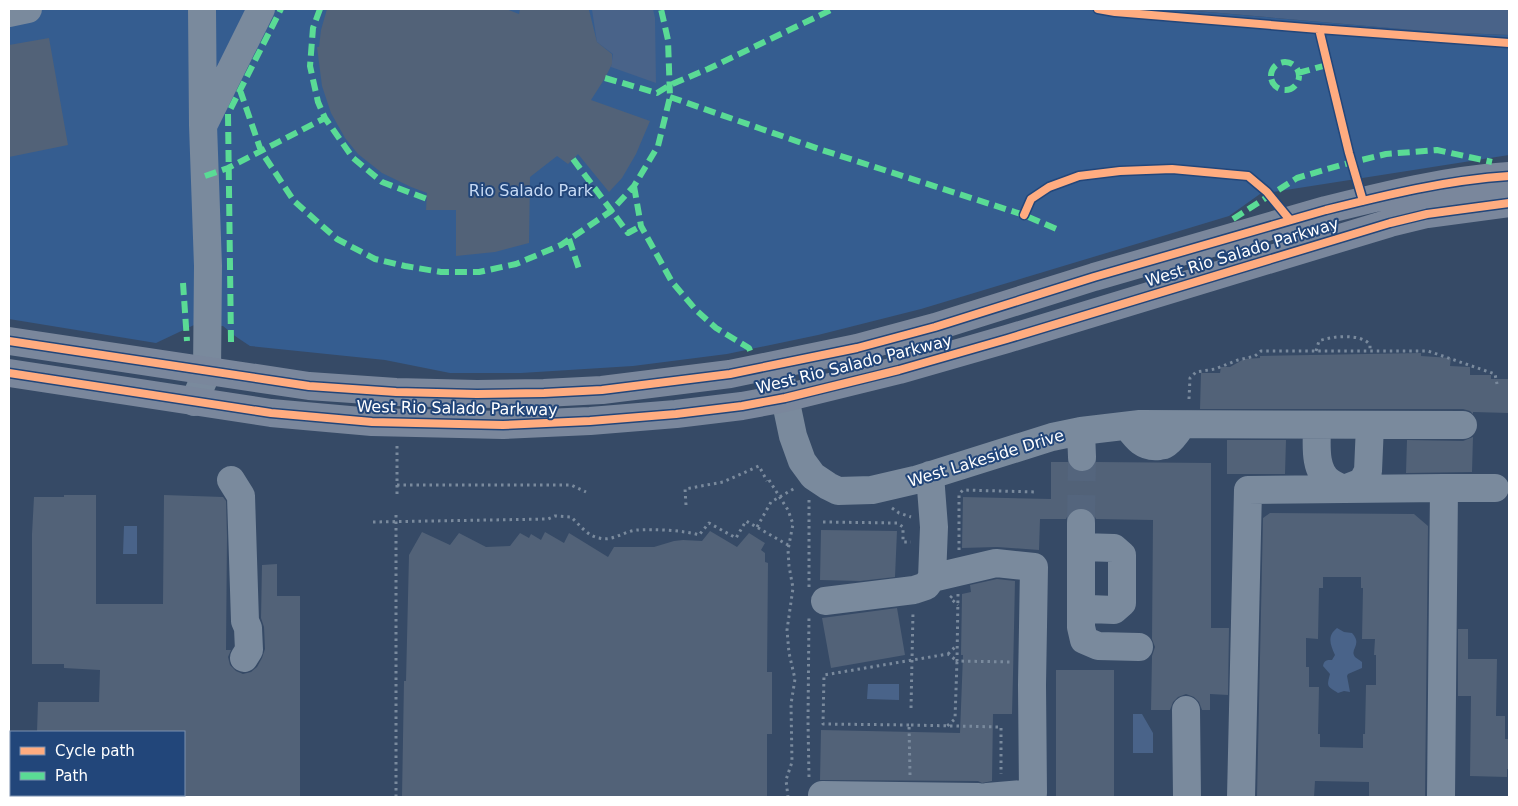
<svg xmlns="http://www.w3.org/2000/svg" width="1518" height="806" viewBox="0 0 1518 806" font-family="'DejaVu Sans',sans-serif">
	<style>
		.green { fill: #355d90 }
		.water { fill: #496389 }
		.building { fill: #526278; fill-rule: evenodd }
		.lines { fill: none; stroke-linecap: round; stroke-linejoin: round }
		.minor-tunnel { stroke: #54657d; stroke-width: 28; stroke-dasharray: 28 14; stroke-linecap: butt }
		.path { stroke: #7a8a9d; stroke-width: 3; stroke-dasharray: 2.5 4; stroke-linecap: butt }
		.minor { stroke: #7a8a9d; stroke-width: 28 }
		.major { stroke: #7a879c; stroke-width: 28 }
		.quiet { stroke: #5adb95; stroke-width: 6; stroke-dasharray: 12 6; stroke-linecap: butt }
		.cycleway-casing { stroke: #22467a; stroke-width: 11 }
		.cycleway { stroke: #ffac80; stroke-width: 8 }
		.labels { text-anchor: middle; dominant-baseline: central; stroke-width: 4; stroke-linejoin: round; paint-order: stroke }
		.park-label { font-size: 16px; fill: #c7daf4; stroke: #22467a }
		.street-label { font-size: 16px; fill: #fff; stroke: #22467a }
	</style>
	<rect width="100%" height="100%" fill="#364a66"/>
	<path class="green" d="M9,9H1174L1436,32L1509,35V155L1260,194L1229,216L921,309L818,335L727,354L633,366L521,373H450L385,360L250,346L235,336L223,326L194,325L156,343L9,319Z"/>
	<path class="water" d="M588,9H653L655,18L656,83L611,67L613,54L597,42L592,10Z
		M1174,9H1509V35L1436,32Z
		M124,526H137V554H123Z
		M1337,628L1344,632L1352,633C1363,645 1349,649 1355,657C1357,659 1360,660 1362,662V668L1348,674L1347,676L1350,692L1344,691L1338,693C1326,686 1327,686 1330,674L1323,666C1324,660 1327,660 1332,660L1335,655C1330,644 1327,636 1337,628Z
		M868,684H899V700L867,699Z
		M1133,714H1142L1153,733V753H1133Z"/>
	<path class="building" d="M327,9H506L519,14L520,9H584L589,10L597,42L612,54V64L605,78L591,100L650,121L636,154L622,178L609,192L578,154L568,164L557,156L530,177L529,243L495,252L456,256V210H426L427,193L411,187L382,173L358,154L345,138L331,113L322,86L317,47H319L321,30Z
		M49,38L68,145L9,157V45Z
		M1421,353V356L1451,358L1450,366L1470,367V375H1491V379H1509V413L1473,412V414L1470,411L1463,409H1200L1201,373H1220L1221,367H1230L1244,359L1260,358V356Z
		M1473,437L1472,472L1406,473L1407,440L1463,441Z
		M1227,440H1286L1285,474H1227Z
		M1051,462H1068L1069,466L1074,471L1082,473L1091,470L1096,462L1211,463V628H1229L1228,695L1210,694V710H1202L1199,702L1194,697L1186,694L1178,697L1173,702L1170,710H1151L1152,656L1155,647L1152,639L1153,520L1096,519L1094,515L1089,510L1081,507L1073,510L1068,515L1066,519H1040L1039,550L997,547L962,548L963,497L1051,499Z
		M64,495H96V604H163L164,495L223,497L226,501L227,536L226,650H231L228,657L230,665L236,671L243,674L251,672L257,667L262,658L265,649L264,627L261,618L262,565L277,564V596H300V797H184V732H37L38,702H99L100,670L64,668V664H32V534L34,497H64Z
		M1270,513L1414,514L1428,526L1425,797H1369V782L1315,781L1314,797H1257L1263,518ZM1323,577H1361V588H1363L1362,639H1375L1374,655H1376V685H1366L1365,734H1363V748L1320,747V734H1318L1319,687H1309V667H1306V638L1318,639L1319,588H1323Z
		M821,530L897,531L895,577L860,581L820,580Z
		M710,531L737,547L749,533L765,543L761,550L765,553V562L768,563L767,672H772V734H767V797H402L404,681H406L409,555L422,532L450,545L459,533L486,547L510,546L520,533L529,538L531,534L541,540L545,532L564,543L569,533L608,557L614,547H654L674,541L683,540L702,541Z
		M997,579L1015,581L1013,675L1012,714H993L992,781L982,783L978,781L820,780L821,730L960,733L963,655H961L962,594L971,592L970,585Z
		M897,608L905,655L831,668L822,618Z
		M1458,629H1468V659H1497L1496,716H1505V739H1509V769H1507V777L1470,776L1471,696H1458Z
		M1056,670H1114V797H1056Z"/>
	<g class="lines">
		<path class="minor-tunnel" d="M1081,523L1082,457"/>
		<path class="path" d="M1316,351L1319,341C1331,336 1362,333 1370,345V351
			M1189,399L1190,378L1196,372L1215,369L1238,360L1255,356L1261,351H1428L1495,374L1497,384
			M769,480L788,510L793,524L788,550L789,566L793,588L787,630L789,653L795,679L791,704L792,762L786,780L788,797
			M397,485H571L586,492
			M397,494V444
			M809,500V587
			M686,505L685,489L723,482L759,466L767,481
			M892,508L899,513L911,517
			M373,522L548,519L555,516L571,517C579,524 587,536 599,538C612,542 624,531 637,530C653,529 683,530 699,535L709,523L736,538L746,521L788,545
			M823,522L897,523L903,527V542H911
			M757,527L771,502L795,488
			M959,550V494L963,490L1036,492
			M958,594L957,661L1010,662
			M952,596L950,598L958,605
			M948,654L956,646
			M911,708L913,612
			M909,725L823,724L824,675L948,654L957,661L955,719L947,726
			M910,775L909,725L1001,727V774
			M809,777L808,722L809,615
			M396,797V515"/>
		<path class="minor" d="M9,13L28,9
			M205,122L261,9
			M778,365L793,436L802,461L813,476L828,486L838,491L872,490L915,480L1052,437L1081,431L1140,424L1463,425
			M194,402L207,372L208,266L203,125L202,9
			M1317,425C1317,442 1313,470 1330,482C1334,485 1339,487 1344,489L1362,482L1368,471L1370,425
			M1127,426C1136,438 1143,448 1159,446C1163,445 1164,446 1167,443C1173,439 1178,431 1182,425
			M1081,431L1082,457
			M930,475L934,527L932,578L996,563L1034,567L1032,685L1033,793L987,797
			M231,480L241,496L245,621L248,628L249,650L244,658
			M1444,488H1495
			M1081,547L1114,548L1122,555V603L1114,610L1089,609L1081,602V523
			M825,601L914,590L926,586L932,578
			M1081,602V627L1084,640L1098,646L1139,647
			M1186,710L1187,797
			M822,795L978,797
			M1241,797L1248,490L1444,488L1441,797"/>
		<path class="major" d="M9,341L309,386L396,392L477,394L544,393L602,390L730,374L857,348L935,327L1094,277L1326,210C1386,195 1447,180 1509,176
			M9,373L271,413L372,422L503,425L590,421L676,414L742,406L785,398L899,370L1007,339L1390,223L1427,214L1509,203"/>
		<path class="quiet" d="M320,9L313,28L310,66L318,102L325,118L353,158L382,182L427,199
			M1271 76a14 14 0 1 1 28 0a14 14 0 1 1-28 0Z
			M1298,73L1327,65
			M605,78L657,93L670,85L708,69L833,9
			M240,90L261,151L294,201L337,239L375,259L405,266L441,272H479L516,264L561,245L611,211L634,186L658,146L670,97L668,40L661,9
			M670,97L819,149L1024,215L1061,231
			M573,159L628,233L641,226
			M205,176L228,168L325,118
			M634,186L641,226L672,282L696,310L716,328L749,348L752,356
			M1233,219L1297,178L1341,165L1386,154L1437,150L1492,162
			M569,239L579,269
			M183,283L187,341
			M231,342L228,114L281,9"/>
		<defs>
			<path id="cycleway" d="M1098,9L1115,12L1319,29L1509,43
				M1319,29L1349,153L1363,201
				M1024,215L1031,199L1049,187L1079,176L1120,171L1172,169L1248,176L1267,192L1290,220
				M9,341L309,386L396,392L477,394L544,393L602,390L730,374L857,348L935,327L1094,277L1326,210C1386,195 1447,180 1509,176
				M9,373L271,413L372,422L503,425L590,421L676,414L742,406L785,398L899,370L1007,339L1390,223L1427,214L1509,203"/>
		</defs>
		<use href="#cycleway" class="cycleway-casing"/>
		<use href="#cycleway" class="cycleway"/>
	</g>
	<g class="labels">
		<g class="park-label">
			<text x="531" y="190">Rio Salado Park</text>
		</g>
		<g class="street-label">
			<text transform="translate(1242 252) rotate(-17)">West Rio Salado Parkway</text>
			<text transform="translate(854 364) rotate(-14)">West Rio Salado Parkway</text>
			<text transform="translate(457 408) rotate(1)">West Rio Salado Parkway</text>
			<text transform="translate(986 458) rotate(-17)">West Lakeside Drive</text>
		</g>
	</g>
	<rect width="1518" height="806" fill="none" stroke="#ffffff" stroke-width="20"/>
	<rect x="10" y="731" width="175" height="65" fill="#22467a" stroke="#7a90af"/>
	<rect x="20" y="747" width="25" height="8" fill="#ffac80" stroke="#7a90af"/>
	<text x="55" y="756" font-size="15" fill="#ffffff">Cycle path</text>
	<rect x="20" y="772" width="25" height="8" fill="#5adb95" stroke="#7a90af"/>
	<text x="55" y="781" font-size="15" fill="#ffffff">Path</text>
</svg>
